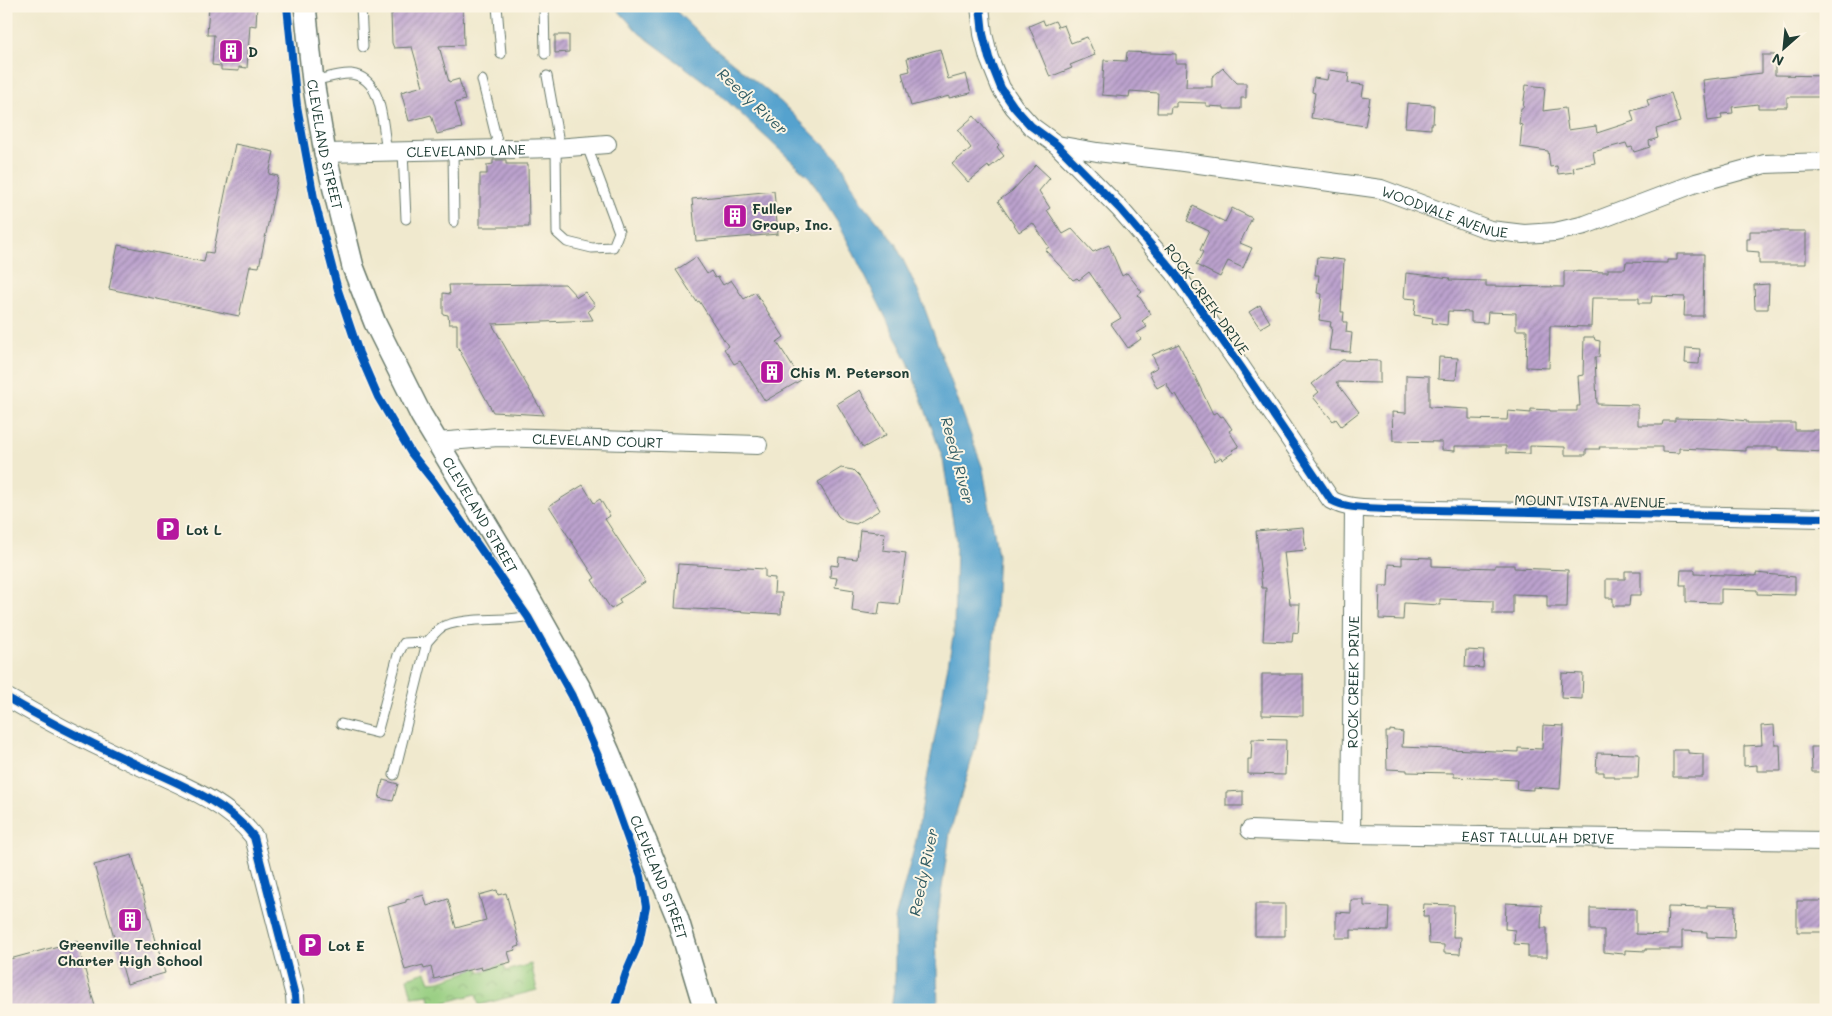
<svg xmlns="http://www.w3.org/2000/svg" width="1832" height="1016" viewBox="0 0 1832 1016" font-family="Mali,sans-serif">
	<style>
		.park { fill: url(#park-crowns); stroke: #5b865a }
		.water { fill: #55a2ce; stroke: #3a7081 }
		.building { fill: url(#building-hatch) }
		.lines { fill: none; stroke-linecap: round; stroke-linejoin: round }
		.service-casing { stroke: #68796a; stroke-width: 11 }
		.minor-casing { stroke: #68796a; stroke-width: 20 }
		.tertiary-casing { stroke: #68796a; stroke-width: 24 }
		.service { stroke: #fff; stroke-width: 9 }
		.minor { stroke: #fff; stroke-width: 18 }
		.tertiary { stroke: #fff; stroke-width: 21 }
		.cycleway-casing { stroke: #fcf5e5; stroke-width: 11 }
		.cycleway { stroke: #0057b8; stroke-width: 8 }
		.labels { text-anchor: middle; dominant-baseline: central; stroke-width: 4; stroke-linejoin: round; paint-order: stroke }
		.poi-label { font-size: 14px; font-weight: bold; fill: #1f3d34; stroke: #fcf5e5; text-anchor: start }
		.street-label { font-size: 14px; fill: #1f3d34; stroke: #fcf5e5 }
		.water-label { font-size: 15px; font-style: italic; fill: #2f5b62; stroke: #fcf5e5 }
	</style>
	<defs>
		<pattern id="park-crowns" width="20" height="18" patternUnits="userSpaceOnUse" patternTransform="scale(1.25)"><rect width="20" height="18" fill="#97ce81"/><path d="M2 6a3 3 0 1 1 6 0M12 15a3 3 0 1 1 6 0" fill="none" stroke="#7ba86a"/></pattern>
		<pattern id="building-hatch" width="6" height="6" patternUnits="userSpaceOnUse" patternTransform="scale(1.25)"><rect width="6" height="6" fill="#bca2ce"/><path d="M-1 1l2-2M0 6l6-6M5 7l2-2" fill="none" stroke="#9885a8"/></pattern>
	</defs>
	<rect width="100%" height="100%" fill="#fcf5e5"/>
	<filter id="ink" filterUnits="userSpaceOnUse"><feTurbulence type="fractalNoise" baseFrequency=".02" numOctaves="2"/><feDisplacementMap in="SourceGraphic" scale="10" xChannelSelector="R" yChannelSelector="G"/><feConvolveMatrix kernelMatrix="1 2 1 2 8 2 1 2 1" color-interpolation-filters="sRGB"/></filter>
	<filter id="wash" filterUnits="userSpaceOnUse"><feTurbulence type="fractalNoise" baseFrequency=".0096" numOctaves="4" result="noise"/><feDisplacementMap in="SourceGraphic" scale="20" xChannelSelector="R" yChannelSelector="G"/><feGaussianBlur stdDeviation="1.12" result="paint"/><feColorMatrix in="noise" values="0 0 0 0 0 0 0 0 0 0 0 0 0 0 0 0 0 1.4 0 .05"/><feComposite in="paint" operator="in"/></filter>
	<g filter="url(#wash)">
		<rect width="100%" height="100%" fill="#f0e9ce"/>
		<path class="park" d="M502,961L506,971L531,964L537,990L479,1005L476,994L431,1006L429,995L412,997L407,978L426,972L430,982L440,981L467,972L468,968L477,965L480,972L491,969L490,964Z"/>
		<path class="water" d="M614,6H671L711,45L782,103L840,161L861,202L895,243L919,293L983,469L998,555L992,663L977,742L950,833L936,928L938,1010H891L895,979V919L915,845L954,632L956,541L943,459L908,362L838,222L810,178L713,88L639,33Z"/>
		<g id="blocks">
			<path class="building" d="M209,6H257L256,26L250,25L247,68L239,67V71L221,70V66L212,65L214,35H207Z
				M427,6H463L464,45L439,46L449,82L459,79L465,100L455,103L462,128L437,134L431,115L409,121L401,92L423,86L412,47L394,48L392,43L391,14H393L392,8Z
				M1043,20L1045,25L1055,21L1058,27L1064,25L1071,43L1087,37L1095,55L1070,65L1072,68L1050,77L1029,26Z
				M555,35H569V52L555,53Z
				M940,49L948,79L966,74L971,93L949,98V96L911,106L902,73L910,71L907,58Z
				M1127,52L1176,54V63H1187L1186,87H1212V77L1223,68L1237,83H1246V98H1241V109H1224V107L1206,106V103L1176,102V107H1171L1170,113H1157L1158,93L1130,91L1129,97L1102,95L1104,60L1126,61Z
				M1762,55H1775V75L1826,76V97H1787V107H1776V108H1758V104L1732,107L1733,113L1721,114L1722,119L1708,121L1703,80L1762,73Z
				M1329,70L1349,73L1348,83L1364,85L1362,97L1370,98L1365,126L1311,118L1315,93L1312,92L1314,78L1327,80Z
				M1526,85L1545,87L1543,111L1565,108L1568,130L1596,126L1597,133L1634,121L1631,111L1649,106L1647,100L1671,93L1680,122L1656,129L1658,138L1649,141L1650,147L1634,152L1632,147L1628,148L1626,143L1593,152L1595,163L1573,167L1574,172L1558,174L1557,166L1550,167L1548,151L1520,147L1522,125L1519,124L1521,108H1523Z
				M1407,103L1434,105L1433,124H1431V129L1405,127Z
				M974,116L999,145L997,147L1004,156L989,168L988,166L968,182L952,164L971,148L958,130Z
				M235,144L274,152L269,174L278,176L259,267L250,266L239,316L109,289L118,245L204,262L206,252L213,253Z
				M493,160H506V164H528L529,227H480V174H487V165L493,164Z
				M1036,165L1050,178L1039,191L1050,208L1047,210L1063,234L1072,229L1093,252L1109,245L1122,276L1127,273L1142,292L1138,295L1151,314L1142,321L1147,327L1137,333L1141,339L1128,348L1111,324L1121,318L1089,272L1079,280L1077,278L1073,280L1045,250L1049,247L1033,223L1019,232L998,201L1012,191Z
				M774,191L778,234L696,241L692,199Z
				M1193,206L1225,222L1232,208L1252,218L1240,243L1252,248L1243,268L1228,261L1220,277L1196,265L1203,252L1200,250L1209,231L1187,221Z
				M1750,231H1806V264H1759V252L1747,251V239H1750Z
				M1677,254H1704L1703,316H1684L1685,297L1652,296L1651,303H1639V298H1592L1591,327L1550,326L1549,368L1526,367L1527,330H1516V313L1488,312L1487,323L1471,322V312L1448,311L1447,325L1432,323L1433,318L1414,315L1416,299L1404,298L1406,273L1450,278L1449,280L1486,281V286L1564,287V271L1608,272V269H1625L1626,262L1667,263V260H1677Z
				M696,257L707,274L711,271L715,278L718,277L723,285L731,280L744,299L755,292L784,337L777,342L801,380L765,401L740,361L734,364L729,356L724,349L728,346L699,301L697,302L676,270Z
				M1317,257L1344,260L1341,312H1344L1343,322H1347L1346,332L1352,333L1350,352L1329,350L1332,327H1330L1331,322L1319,320L1322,294L1317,293L1319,275H1315Z
				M565,284L577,297L585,292L595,305L588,311L593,320L492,324L544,415L493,412L457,346V324H449L448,315L443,314V293L450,294L449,285Z
				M1769,284L1768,309H1755L1754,285Z
				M1260,305L1270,322L1260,328L1249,312Z
				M1584,337H1594L1595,340L1600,341L1599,357H1595L1597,404L1638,405V425H1662L1663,421H1675V418L1718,419V418L1747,421V423H1795V430H1826V452L1778,450V447H1746V451L1679,448V453L1662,452V447H1599L1600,449H1586V455H1565V447L1530,446V454L1506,453V446H1455V451L1442,450V442L1393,441L1392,412L1406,413V375L1429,376V407L1469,409V419L1507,420L1508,411L1531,413V409L1550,410V411H1577V406H1580L1578,376L1583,375Z
				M1179,344L1213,414L1217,412L1221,417L1223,416L1232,429L1229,431L1239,447L1232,450L1234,452L1222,460L1221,457L1215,461L1176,394L1173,396L1166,383L1157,388L1149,372L1158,367L1152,355Z
				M1686,348L1700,349L1699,364L1685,363Z
				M1439,357L1458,358L1456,380L1438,379Z
				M1342,360L1380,361V383L1336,382L1359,412L1341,426L1336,419L1333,421L1313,397L1319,392L1312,384Z
				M860,390L886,435L863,448L837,404Z
				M841,468L853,470L859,476L880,510L856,524L846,522L838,516L818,482Z
				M583,485L594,503L600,499L610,516L605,519L646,582L619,599L621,603L611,609L592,580L595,578L549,506Z
				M1303,527L1306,550L1284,552L1290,604H1300L1298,633L1293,632L1292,642L1263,641L1266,588H1262L1256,531Z
				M860,530L885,533L883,550L906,553L899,604L880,602L878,615L852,611L854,590L835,587L837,578L830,577L831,565L838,566L839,557L857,559Z
				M1402,557L1432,558V566L1495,568V565H1514V568L1568,570L1567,607H1547V595L1513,594V614H1493V601L1440,599V605L1404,603L1403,620L1379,619L1380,586H1388L1389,564L1402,565Z
				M678,564L765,569V577L775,578L774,593H782L781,614L675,608Z
				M1681,570H1695V574L1756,576V573L1795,577V595L1757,594V590L1721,589V603L1686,602V585H1680Z
				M1625,571H1641V595H1630L1629,606H1613V598H1606V579H1625Z
				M1466,650L1484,651L1483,668L1465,667Z
				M1562,673L1583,674L1582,699L1561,698Z
				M1262,674H1303V716L1262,715Z
				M1543,725L1564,726L1560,789L1533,787V790L1516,789L1517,780L1454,777V773L1407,772V770L1387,769L1386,732H1390V730L1403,732L1402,747L1518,752V748L1542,749Z
				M1774,725L1775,745H1780L1781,771H1757V765L1744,766V746L1762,745L1761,726Z
				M1252,739L1286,740L1285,775L1248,774V759H1251Z
				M1811,747H1826V772H1812Z
				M1673,750H1688V753L1703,754V777H1673Z
				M1597,753L1639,754L1638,778H1614V776H1604V772H1596Z
				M383,780L398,784L393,801L379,798Z
				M1243,791V806H1226V792Z
				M132,855L165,973L127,984L94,865Z
				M497,890L498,895L506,893L520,946L514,948L515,950L508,952L511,962L482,970L481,967L434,979L431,967L424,969L423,965L405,970L388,907L406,902V900L424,895L427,906L448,899L456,928L486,920L479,895Z
				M1351,900H1364V906L1389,907L1388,931L1351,930V938H1336V912L1351,913Z
				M1797,901H1826V932H1797Z
				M1506,903L1542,905L1541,928H1547V957H1528V945L1514,944L1515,930L1505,929Z
				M1255,904H1285V936H1255Z
				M1424,904L1454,905L1453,937H1461L1460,954L1444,953V945L1429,944L1428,916H1423Z
				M1707,905L1735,906L1734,938L1707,937V932L1682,931V949H1646V951L1625,950V954L1612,953L1604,952V930H1590V908L1636,909V934L1667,935L1668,907L1707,908Z
				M77,941L96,1010H6V960Z"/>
		</g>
	</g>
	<g filter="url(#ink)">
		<use href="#blocks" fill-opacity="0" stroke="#68796a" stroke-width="1"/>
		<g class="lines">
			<defs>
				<path id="service" d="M361,6L363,47
					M497,6L501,54
					M544,6L545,54
					M547,76L560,148
					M482,80L499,149
					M313,81C325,79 339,73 351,74C384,78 382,126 387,151
					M556,148L557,233L567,242L592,248L613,247L619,232L587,146
					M453,150L454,222
					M403,151L406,219
					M341,724L377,733L398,655L404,643L427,642
					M394,775L427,642C432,637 438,628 444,626C474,615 509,624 539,613"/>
				<g id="minor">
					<path d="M980,6L983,34L989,58L1001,88L1014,107L1031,126L1057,145L1120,209L1175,273L1241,367L1331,500C1347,509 1367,508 1385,509L1826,518"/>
					<path id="s1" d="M1057,145L1097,152L1177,161L1381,189L1490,230L1524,234L1555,232L1585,225L1696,183L1765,164L1826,162"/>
					<path id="s2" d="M325,153L556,148L607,144"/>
					<path id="s3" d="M437,442L498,437L758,445"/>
					<path d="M6,697C45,720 84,740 125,759C168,780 224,798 254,837L295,996L296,1010"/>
					<path id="s4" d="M1250,830L1351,834L1826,841"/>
					<path id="s5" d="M1351,834L1354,508"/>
				</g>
				<g id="tertiary">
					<path id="s6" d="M305,6L313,81L325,153L353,267L375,323L421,415L504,553L581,690L609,752L677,917L705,1010"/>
				</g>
			</defs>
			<use href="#service" class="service-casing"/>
			<use href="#minor" class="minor-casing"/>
			<use href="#tertiary" class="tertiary-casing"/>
			<use href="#service" class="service"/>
			<use href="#minor" class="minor"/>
			<use href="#tertiary" class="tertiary"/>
			<defs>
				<path id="cycleway" d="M287,6L297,106L314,198L338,290L359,353L378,397L411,453L434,482L528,617L572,696L598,756L641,876L646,907L639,943L626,973L614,1010
					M980,6L983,34L989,58L1001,88L1014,107L1031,126L1057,145L1120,209L1175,273L1241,367L1331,500C1347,509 1367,508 1385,509L1826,518
					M6,697C45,720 84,740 125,759C168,780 224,798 254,837L295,996L296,1010"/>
			</defs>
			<use href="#cycleway" class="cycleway-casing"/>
			<use href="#cycleway" class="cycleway"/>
		</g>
	</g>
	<defs>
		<symbol id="building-square" viewBox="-11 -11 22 22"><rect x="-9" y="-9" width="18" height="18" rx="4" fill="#b5179e" stroke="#fcf5e5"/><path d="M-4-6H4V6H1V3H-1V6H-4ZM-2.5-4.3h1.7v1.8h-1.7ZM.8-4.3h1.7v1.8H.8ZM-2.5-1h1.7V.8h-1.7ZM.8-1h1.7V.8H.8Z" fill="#fff"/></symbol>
		<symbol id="parking-square" viewBox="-11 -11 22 22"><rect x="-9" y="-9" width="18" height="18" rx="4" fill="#b5179e" stroke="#fcf5e5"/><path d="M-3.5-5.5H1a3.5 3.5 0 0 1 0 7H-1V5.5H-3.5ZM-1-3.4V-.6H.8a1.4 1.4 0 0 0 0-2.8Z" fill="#fff"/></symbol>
	</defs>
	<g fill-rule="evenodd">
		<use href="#building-square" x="217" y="37" width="28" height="28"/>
		<use href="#building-square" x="721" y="202" width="28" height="28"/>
		<use href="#building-square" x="758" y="358" width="28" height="28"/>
		<use href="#parking-square" x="154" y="515" width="28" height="28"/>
		<use href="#building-square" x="116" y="906" width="28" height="28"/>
		<use href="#parking-square" x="296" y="931" width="28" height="28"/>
	</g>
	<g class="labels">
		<g class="poi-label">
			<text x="248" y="51">D</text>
			<text x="752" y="208">Fuller<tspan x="752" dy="16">Group, Inc.</tspan></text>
			<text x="790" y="372">Chis M. Peterson</text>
			<text x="186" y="529">Lot L</text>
			<text x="130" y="944" text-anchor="middle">Greenville Technical<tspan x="130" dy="16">Charter High School</tspan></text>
			<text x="328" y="945">Lot E</text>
		</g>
		<g class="street-label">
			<text stroke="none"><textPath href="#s6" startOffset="140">CLEVELAND STREET</textPath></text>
			<text stroke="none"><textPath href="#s2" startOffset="141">CLEVELAND LANE</textPath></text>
			<text stroke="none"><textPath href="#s1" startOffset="395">WOODVALE AVENUE</textPath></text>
			<text transform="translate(1207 299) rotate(54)">ROCK CREEK DRIVE</text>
			<text stroke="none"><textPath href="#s3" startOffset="161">CLEVELAND COURT</textPath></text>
			<text transform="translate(1590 501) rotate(1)">MOUNT VISTA AVENUE</text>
			<text stroke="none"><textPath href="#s6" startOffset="545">CLEVELAND STREET</textPath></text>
			<text stroke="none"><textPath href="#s5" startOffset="152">ROCK CREEK DRIVE</textPath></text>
			<text stroke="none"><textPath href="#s4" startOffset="288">EAST TALLULAH DRIVE</textPath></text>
			<text stroke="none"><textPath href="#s6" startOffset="950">CLEVELAND STREET</textPath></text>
		</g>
		<g class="water-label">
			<text transform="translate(753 101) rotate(43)">Reedy River</text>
			<text transform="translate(958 460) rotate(75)">Reedy River</text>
			<text transform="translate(923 872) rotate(-78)">Reedy River</text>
		</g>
	</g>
	<rect width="1832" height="1016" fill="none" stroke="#fcf5e5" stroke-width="25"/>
	<g transform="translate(1784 48) rotate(207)" stroke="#fcf5e5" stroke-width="4" paint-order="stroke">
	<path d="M0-4L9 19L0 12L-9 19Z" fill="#1f3d34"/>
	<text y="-8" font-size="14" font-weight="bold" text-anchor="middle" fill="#1f3d34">N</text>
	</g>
</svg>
